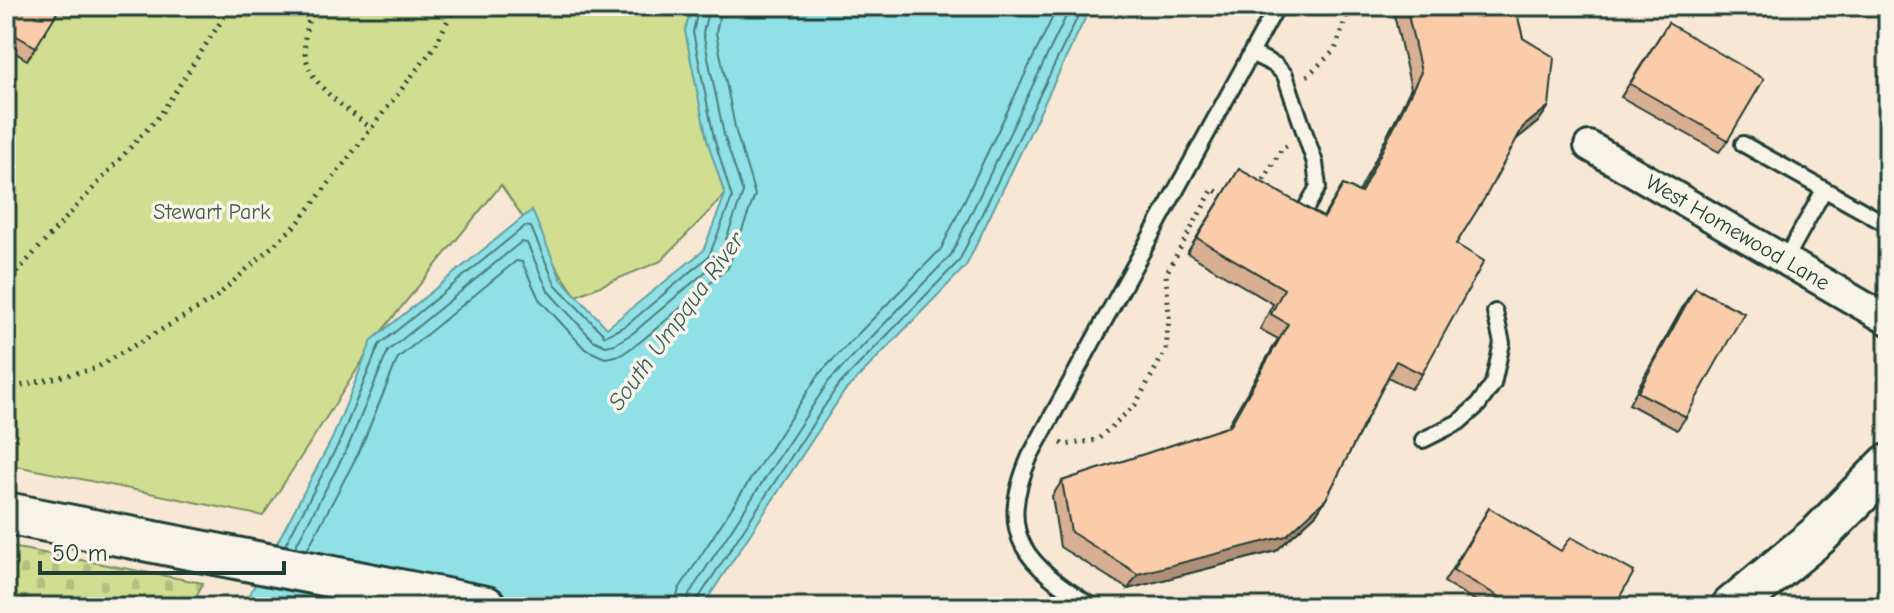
<svg xmlns="http://www.w3.org/2000/svg" width="1894" height="613" viewBox="0 0 1894 613" font-family="'Comic Neue',sans-serif">
	<style>
		.cemetery { fill: url(#cemetery-stones); stroke: #788e62; stroke-width: 2 }
		.park { fill: #d1de91; stroke: #788e62; stroke-width: 2 }
		.water { fill: #8fe1e6; stroke: #629f9f; stroke-width: 2 }
		.lines { fill: none; stroke-linecap: round; stroke-linejoin: round }
		.shore { stroke: #4c7f7b; stroke-width: 2 }
		.service-casing { stroke: #1f3d34; stroke-width: 20 }
		.minor-casing { stroke: #1f3d34; stroke-width: 34 }
		.secondary-casing { stroke: #1f3d34; stroke-width: 46 }
		.path { stroke: #1f3d34; stroke-width: 5; stroke-dasharray: 2 6; stroke-linecap: butt }
		.service { stroke: #f7f3e8; stroke-width: 14 }
		.minor { stroke: #f7f3e8; stroke-width: 28 }
		.secondary { stroke: #f7f3e8; stroke-width: 40 }
		.wall { fill: #d8af92; stroke: #1f3d34; stroke-width: 2 }
		.shaded-wall { fill: #b08f77; stroke: #1f3d34; stroke-width: 2 }
		.building { fill: #fbccaa; stroke: #1f3d34; stroke-width: 2 }
		.labels { text-anchor: middle; dominant-baseline: central; stroke-width: 7; stroke-linejoin: round; paint-order: stroke }
		.park-label { font-size: 22px; fill: #435d47; stroke: #f7f3e8 }
		.street-label { font-size: 22px; fill: #1f3d34; stroke: #f7f3e8 }
		.water-label { font-size: 24px; font-style: italic; fill: #355e58; stroke: #f7f3e8 }
	</style>
	<defs>
		<pattern id="cemetery-stones" width="16" height="16" patternUnits="userSpaceOnUse" patternTransform="scale(2)"><rect width="16" height="16" fill="#d1de91"/><path d="M2 7V4a2 2 0 0 1 4 0v3zM10 15v-3a2 2 0 0 1 4 0v3z" fill="#b3bf7e"/></pattern>
	</defs>
	<rect width="100%" height="100%" fill="#f8e7d5"/>
	<filter id="ink" filterUnits="userSpaceOnUse"><feTurbulence type="fractalNoise" baseFrequency=".0125" numOctaves="2"/><feDisplacementMap in="SourceGraphic" scale="16" xChannelSelector="R" yChannelSelector="G"/><feConvolveMatrix kernelMatrix="1 2 1 2 8 2 1 2 1" color-interpolation-filters="sRGB"/></filter>
	<g filter="url(#ink)">
		<path class="cemetery" d="M6,546L203,583L191,607H6Z"/>
		<path class="park" d="M6,6H693L725,195L661,261L576,296L501,185L381,332L263,516L6,464Z"/>
		<path class="water" d="M692,6H1091L966,266L844,392L702,607H243L332,439L372,340L532,210L561,279L607,328L703,251L725,195L707,140L685,31Z"/>
		<g class="lines">
			<path class="shore" d="M285,545L339,443L379,345L525,226L531,227L555,284L605,336L627,325L709,256L732,198L714,138L693,32L699,6
				M295,547L348,447L388,351L521,242L527,243L548,291L593,340L606,346L615,344L633,333L718,261L743,193L724,135L703,33L709,6
				M307,550L359,452L398,358L516,261L522,262L539,299L585,349L605,358L621,355L640,342L728,268L755,195L736,132L716,33L721,6
				M674,607L679,589L819,374L941,249L1058,6
				M686,607L689,594L829,381L951,255L1071,6
				M696,607L698,599L837,387L959,261L1083,6"/>
			<defs>
				<path id="service" d="M1251,53L1275,65L1285,75L1315,163L1318,187L1307,206
					M1743,144L1888,225
					M1785,260L1824,190
					M1423,440L1459,422L1478,405L1493,384L1502,343L1495,312
					M1093,607C1026,564 995,537 1030,456L1277,6"/>
				<g id="minor">
					<path id="s1" d="M1589,146L1888,320"/>
				</g>
				<path id="secondary" d="M6,513L486,607
					M1732,607L1820,534L1888,465"/>
			</defs>
			<use href="#service" class="service-casing"/>
			<use href="#minor" class="minor-casing"/>
			<use href="#secondary" class="secondary-casing"/>
			<path class="path" d="M314,6C286,71 325,92 372,129
				M1307,76L1335,50L1350,6
				M1260,187L1282,148L1287,146
				M6,284L160,115L231,6
				M6,389L94,369L214,299L298,223L435,46L455,6
				M6,436L9,457L6,470
				M1061,443L1066,445L1097,440L1135,405L1166,350L1169,317L1166,274L1213,189L1222,195"/>
			<use href="#service" class="service"/>
			<use href="#minor" class="minor"/>
			<use href="#secondary" class="secondary"/>
		</g>
		<path class="wall" d="M6,6L36,47L27,60L6,47Z
			M1392,6H1515L1523,38L1549,106L1538,122L1517,138L1456,244L1422,374L1411,389L1388,377L1326,499L1316,514L1276,551L1128,589L1060,547L1052,496L1062,481L1227,427L1278,339L1260,329L1273,304L1187,253L1239,169L1323,217L1343,185L1359,192L1411,88Z
			M1668,23L1728,140L1719,152L1621,97Z
			M1695,288L1686,417L1677,430L1629,404L1686,301Z
			M1489,508L1614,607H1486L1444,582Z"/>
		<path class="shaded-wall" d="M1549,106L1538,122L1513,142L1523,127Z
			M1326,499L1316,514L1276,551L1128,589L1138,574Z"/>
		<path class="building" d="M6,6H61L36,47L6,30Z
			M1406,6H1515L1523,38L1554,57L1549,106L1523,127L1486,196L1456,244L1484,261L1422,374L1396,361L1326,499L1286,536L1138,574L1071,532L1062,481L1230,426L1288,324L1271,314L1284,289L1197,238L1239,169L1324,218L1343,185L1361,193L1421,72Z
			M1668,23L1764,79L1728,140L1630,84Z
			M1695,288L1744,313L1686,417L1638,392Z
			M1489,508L1561,551L1571,537L1634,572L1614,607H1600L1584,598L1578,607H1512L1513,605L1453,570Z"/>
	</g>
	<g class="labels">
		<g class="park-label">
			<text x="212" y="212">Stewart Park</text>
		</g>
		<g class="street-label">
			<text stroke="none"><textPath href="#s1" startOffset="172">West Homewood Lane</textPath></text>
		</g>
		<g class="water-label">
			<text transform="translate(676 321) rotate(-54)">South Umpqua River</text>
		</g>
	</g>
	<rect width="1894" height="613" fill="none" stroke="#f7f3e8" stroke-width="32"/>
	<rect x="16" y="16" width="1862" height="581" fill="none" stroke="#1f3d34" stroke-width="3" filter="url(#ink)"/>
	<path d="M40 561v12h244v-12" fill="none" stroke="#1f3d34" stroke-width="4"/>
	<text x="52" y="561" font-size="24" fill="#1f3d34" stroke="#f7f3e8" stroke-width="6" paint-order="stroke">50 m</text>
</svg>
